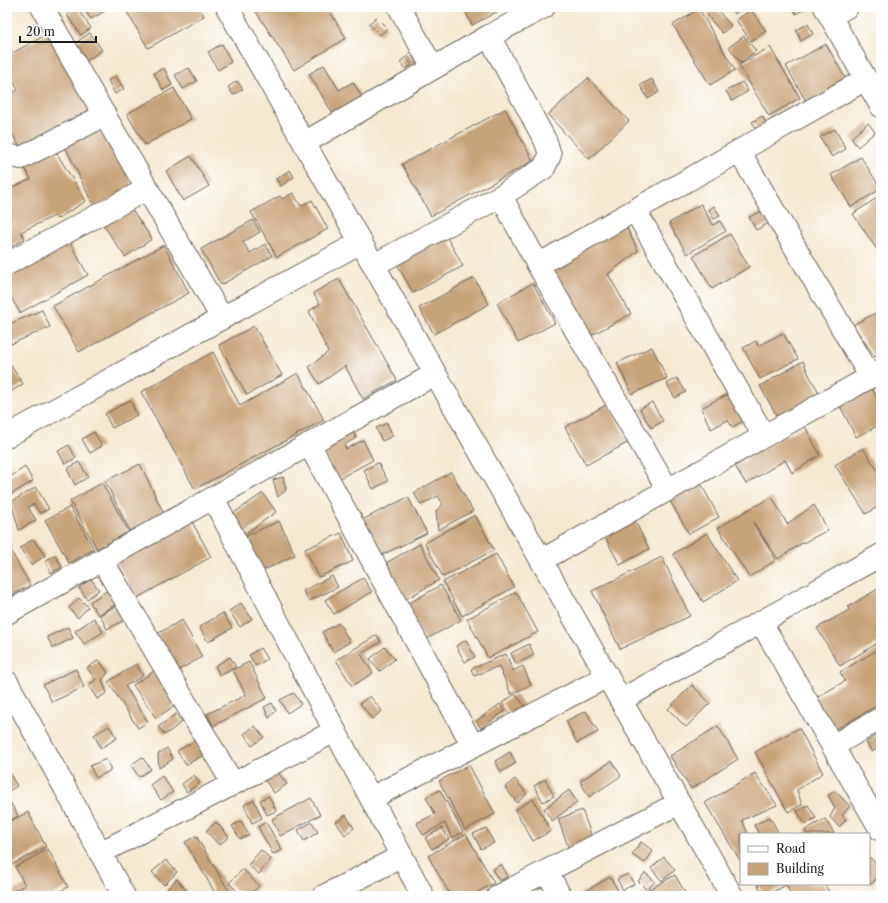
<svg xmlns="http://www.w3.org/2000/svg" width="888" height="903" viewBox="0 0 888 903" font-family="'Libre Caslon Text',serif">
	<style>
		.building { fill: #c7a378 }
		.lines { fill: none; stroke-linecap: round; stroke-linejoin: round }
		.street-casing { stroke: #68635b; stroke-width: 24 }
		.street { stroke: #fff; stroke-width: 22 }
	</style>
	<rect width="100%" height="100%" fill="#fff"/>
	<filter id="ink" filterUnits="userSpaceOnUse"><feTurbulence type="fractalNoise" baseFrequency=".025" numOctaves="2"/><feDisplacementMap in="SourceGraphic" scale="8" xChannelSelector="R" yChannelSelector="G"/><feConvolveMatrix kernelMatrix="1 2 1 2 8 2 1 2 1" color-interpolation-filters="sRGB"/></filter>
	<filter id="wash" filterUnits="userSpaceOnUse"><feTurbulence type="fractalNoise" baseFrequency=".012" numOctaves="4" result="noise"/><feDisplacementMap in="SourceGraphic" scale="16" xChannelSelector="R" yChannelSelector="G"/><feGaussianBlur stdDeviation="0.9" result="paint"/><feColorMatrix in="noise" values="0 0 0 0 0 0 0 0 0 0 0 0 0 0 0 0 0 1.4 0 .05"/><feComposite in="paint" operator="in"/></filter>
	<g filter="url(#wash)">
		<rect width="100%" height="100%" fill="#f4e8d0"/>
		<g id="blocks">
			<path class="building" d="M83,7H102L105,11L91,19Z
				M124,7H199L204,16L148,48Z
				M253,7H327L346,38L294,70Z
				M463,7H506L472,25Z
				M730,7H746L734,14Z
				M793,7H804L805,9L796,14Z
				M876,7H881V17Z
				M77,8L91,28L81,35L67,15Z
				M716,8L731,26L722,33L707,15Z
				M699,9L735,70L710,85L673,25Z
				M751,10L766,31L751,41L736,20Z
				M376,17L387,28L380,35L369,24Z
				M808,24L813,34L801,41L796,30Z
				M51,32L96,112L23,153L7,124V96L18,90L7,70V56Z
				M90,33L102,50L86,61L74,44Z
				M744,36L756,51L741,63L729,47Z
				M222,44L231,62L218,70L208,52Z
				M826,44L847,81L807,103L786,66Z
				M770,47L800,98L769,116L739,65Z
				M416,48L423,57L414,64L407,55Z
				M406,57L412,65L405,69L400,62Z
				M324,65L339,90L353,82L362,97L333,114L309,74Z
				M164,68L172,85L163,90L154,73Z
				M189,68L197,81L183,89L175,75Z
				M116,76L124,89L115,94L108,80Z
				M588,78L629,121L589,159L548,115Z
				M652,79L659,92L648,99L640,85Z
				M237,81L243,89L233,95L228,87Z
				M742,82L748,91L732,101L726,91Z
				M174,88L191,119L145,145L127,114Z
				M505,109L533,161L431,216L402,164Z
				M762,116L769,127L759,132L752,122Z
				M868,123L875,132L858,147L851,138Z
				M104,125L134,188L94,207L64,144Z
				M835,129L846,149L832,157L820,137Z
				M54,149L86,201L57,219L54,216L21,232L25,239L7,249V190L31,179L24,167Z
				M191,156L209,186L183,201L166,171Z
				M861,157L881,189L851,207L831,175Z
				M290,170L294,177L281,186L276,179Z
				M293,193L301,206L312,200L328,229L277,257L251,212L280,196L282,199Z
				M881,195V249L878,251L853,214Z
				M127,202L152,239L125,257L100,220Z
				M701,204L713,225L720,221L726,231L687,254L669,223Z
				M714,206L720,216L714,219L709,210Z
				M765,210L771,222L756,230L749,217Z
				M253,220L260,232L243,242L250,253L265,244L272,256L221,285L201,249Z
				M624,222L638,251L608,274L631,314L588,337L552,266Z
				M443,230L463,266L413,293L393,257Z
				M730,234L749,267L712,289L693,256Z
				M69,241L88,275L20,313L7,290V275Z
				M164,245L189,293L79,352L53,306Z
				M474,278L489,304L434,334L419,308Z
				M339,279L397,380L363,399L345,366L319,384L309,367L328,352L309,311L320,304L313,293Z
				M533,283L555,323L518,343L497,303Z
				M42,310L50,327L11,344L7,334V325Z
				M881,310V354L875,357L853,325Z
				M254,326L282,375L247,395L219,345Z
				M783,333L798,359L760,379L743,348L756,341L758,346Z
				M652,347L667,378L632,394L617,363Z
				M213,352L240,406L298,373L324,420L195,489L141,392Z
				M7,360L23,384L7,394Z
				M803,361L809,375L821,396L778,418L760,386Z
				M677,378L686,392L675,398L667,384Z
				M872,389L881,406V424L856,437L840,406Z
				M734,391L748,419L732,427L728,420L711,429L701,408Z
				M130,400L137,415L112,428L105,414Z
				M652,402L663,421L651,428L640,409Z
				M608,404L629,442L586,465L565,427Z
				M387,423L393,436L382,441L376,428Z
				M805,426L820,455L792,473L785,460L746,484L735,466L774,442Z
				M353,431L356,438L344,445L346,449L363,440L373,460L338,479L321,448Z
				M94,432L102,446L90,453L82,439Z
				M69,445L76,458L65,464L58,451Z
				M863,448L881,476V505L866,514L835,465Z
				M79,462L88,477L75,485L67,469Z
				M378,463L388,481L373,489L364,470Z
				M140,464L164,514L130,531L105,481Z
				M25,467L33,481L10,495L7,479Z
				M451,472L473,511L438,530L436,511L443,504L438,496L421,505L414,493Z
				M283,477L286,490L278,497L273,480Z
				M700,482L719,517L689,534L669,499Z
				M102,483L129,532L97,549L70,501Z
				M36,487L49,509L40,513L34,504L28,507L36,520L19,530L11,502Z
				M263,493L276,512L245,534L231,515Z
				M408,497L427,533L378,557L360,521Z
				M772,497L787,524L814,505L828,530L799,545L778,559L753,522L776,560L749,577L718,528L746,511Z
				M70,507L94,549L69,563L45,520Z
				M475,515L494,550L443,577L425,543Z
				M190,518L211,557L137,598L115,559Z
				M279,521L295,555L260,572L244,537Z
				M635,521L649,549L620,565L605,537Z
				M341,533L353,561L319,577L305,549Z
				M707,533L737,581L703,602L673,554Z
				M33,539L45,556L31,565L20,548Z
				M7,544L30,585L7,598Z
				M420,544L439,580L404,600L384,564Z
				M496,554L514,587L462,616L443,582Z
				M55,555L62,567L51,573L45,561Z
				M662,557L690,616L620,649L592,591Z
				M332,576L338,587L309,601L303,591Z
				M363,578L372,592L334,614L325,600Z
				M91,579L99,590L87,599L79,588Z
				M441,585L461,620L425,640L406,605Z
				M881,587V641L840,666L817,628L849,610L848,607Z
				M108,590L116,604L98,615L90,602Z
				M516,592L538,632L488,658L467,619Z
				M79,598L88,607L78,618L69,608Z
				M241,603L252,619L240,627L229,611Z
				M117,605L125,620L107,629L100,615Z
				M223,613L232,628L208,642L199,627Z
				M94,618L103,632L84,644L75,631Z
				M182,620L202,657L177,671L157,634Z
				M339,623L350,642L333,652L322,632Z
				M68,627L73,638L53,648L47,637Z
				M377,635L381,642L361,654L373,673L352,686L336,660Z
				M466,640L475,657L465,662L456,646Z
				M529,644L534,655L516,664L511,653Z
				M385,647L395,659L380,671L370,659Z
				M260,648L267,659L256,666L249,655Z
				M879,649L881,652V703L828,734L809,702L845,681L840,672Z
				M506,654L513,671L523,666L531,685L511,694L499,666L474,676L471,669Z
				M230,657L236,667L220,676L215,666Z
				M99,660L108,673L102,680L107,693L97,699L88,685L96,680L87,668Z
				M249,662L267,698L213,726L207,714L246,695L233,670Z
				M136,664L143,676L125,686L148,722L138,728L108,682Z
				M76,669L84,687L52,702L43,685Z
				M154,671L177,704L156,718L133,685Z
				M692,685L710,703L686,727L668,709Z
				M294,693L301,704L287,713L280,700Z
				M515,694L525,706L512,716L502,703Z
				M370,696L382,711L372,719L360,703Z
				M272,703L276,711L269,718L264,707Z
				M500,704L505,711L481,728L476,721Z
				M586,711L598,732L577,743L566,721Z
				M176,714L182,722L165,735L158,727Z
				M109,726L117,738L101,748L94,735Z
				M255,726L264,737L252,746L244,734Z
				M718,726L738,759L691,789L670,756Z
				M799,728L823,773L797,790L802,805L788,812L755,752Z
				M878,735L881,739V746L872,752L866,742Z
				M195,741L203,755L186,765L177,751Z
				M167,748L173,759L159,768L158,754Z
				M510,752L516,763L501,772L495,761Z
				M142,757L151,769L139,777L131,765Z
				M106,759L111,770L96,778L90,766Z
				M612,761L621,776L589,797L580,781Z
				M469,765L495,814L465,830L439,781Z
				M276,770L287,784L274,793L264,779Z
				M9,772L17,786L7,792V774Z
				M755,773L777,805L742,820L748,834H741V862L705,803Z
				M194,775L200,783L187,792L182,784Z
				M162,776L173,792L161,800L150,785Z
				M515,779L527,794L517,803L505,787Z
				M545,779L554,796L543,802L534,786Z
				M440,790L463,832L452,838L445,823L423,835L417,823L435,814L426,797Z
				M569,790L577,802L552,821L544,809Z
				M835,791L850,806L842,815L846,820L839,827L830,817L835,808L828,795Z
				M269,796L276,811L267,815L260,800Z
				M7,797L18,816L7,822Z
				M311,798L320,815L280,836L272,819Z
				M533,799L551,831L533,841L515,810Z
				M254,800L262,818L252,823L244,805Z
				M808,805L816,818L805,824L797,811Z
				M582,810L593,840L569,849L558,819Z
				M28,812L46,847L7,867V823Z
				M346,815L354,828L345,835L336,822Z
				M770,817L779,834H759L754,825Z
				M825,819L834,833L832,834H807L805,830Z
				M241,821L249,835L240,839L232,826Z
				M216,822L229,837L219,845L206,831Z
				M266,822L282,850L273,854L258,827Z
				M312,822L318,832L304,841L298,830Z
				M442,828L449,839L432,849L425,838Z
				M486,828L494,843L481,849L473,834Z
				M466,834L494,883L471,896H451L428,856Z
				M196,836L232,896H217L185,842Z
				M641,842L653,851L645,863L632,855Z
				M48,849L68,887L51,896H8L7,894L25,885L15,867Z
				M261,850L271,859L259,874L248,865Z
				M664,857L675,870L662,881L651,868Z
				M869,857L881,868V874L871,884L869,882Z
				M166,860L177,872L164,885L152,872Z
				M501,864L508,876L500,881L492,870Z
				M243,869L259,886L248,896H242L229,883Z
				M645,873L655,881L647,890L638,881Z
				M628,874L634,884L623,890L617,879Z
				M675,875L687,896H638Z
				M610,877L621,896H577Z
				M177,879L187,891L181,896H171L166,890Z
				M757,884H824L832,896H792L786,885L765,896Z"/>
		</g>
	</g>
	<g filter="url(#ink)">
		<use href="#blocks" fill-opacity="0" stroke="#68635b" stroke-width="1"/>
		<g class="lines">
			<defs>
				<path id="street" d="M42,7L222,318
					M227,7L732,896
					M399,7L433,68
					M825,7L881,106
					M830,16L847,7
					M489,36L546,142L550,155L544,168L501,196
					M304,143L489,36L544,7
					M739,151L870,376
					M7,155L21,158L105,115
					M635,210L764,436
					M7,264L147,189
					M374,265L501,196L538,265L668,490
					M538,265L866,79
					M7,436L361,242
					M309,444L473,746
					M213,498L335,731L423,896
					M102,560L233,784
					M542,560L881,371
					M7,613L435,374
					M761,622L881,830
					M7,682L124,896
					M621,700L881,555
					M833,746L881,718
					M371,798L473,746L608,676
					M100,853L335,731
					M547,871L560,896
					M324,896L402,856
					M498,896L679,803"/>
			</defs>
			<use href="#street" class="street-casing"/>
			<use href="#street" class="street"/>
		</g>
	</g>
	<rect width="888" height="903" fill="none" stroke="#fff" stroke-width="24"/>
	<rect x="740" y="833" width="130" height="52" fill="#ffffff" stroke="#a4a4a4"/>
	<rect x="748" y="846" width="20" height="6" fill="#ffffff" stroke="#a4a4a4"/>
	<text x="776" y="853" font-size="12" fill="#1c1c1c">Road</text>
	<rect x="748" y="863" width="20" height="12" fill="#c7a378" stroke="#a4a4a4"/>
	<text x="776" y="873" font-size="12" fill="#1c1c1c">Building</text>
	<path d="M20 36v6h76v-6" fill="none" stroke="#1c1c1c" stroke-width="2"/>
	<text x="26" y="36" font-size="12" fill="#1c1c1c" stroke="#ffffff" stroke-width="3" paint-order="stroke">20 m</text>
</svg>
